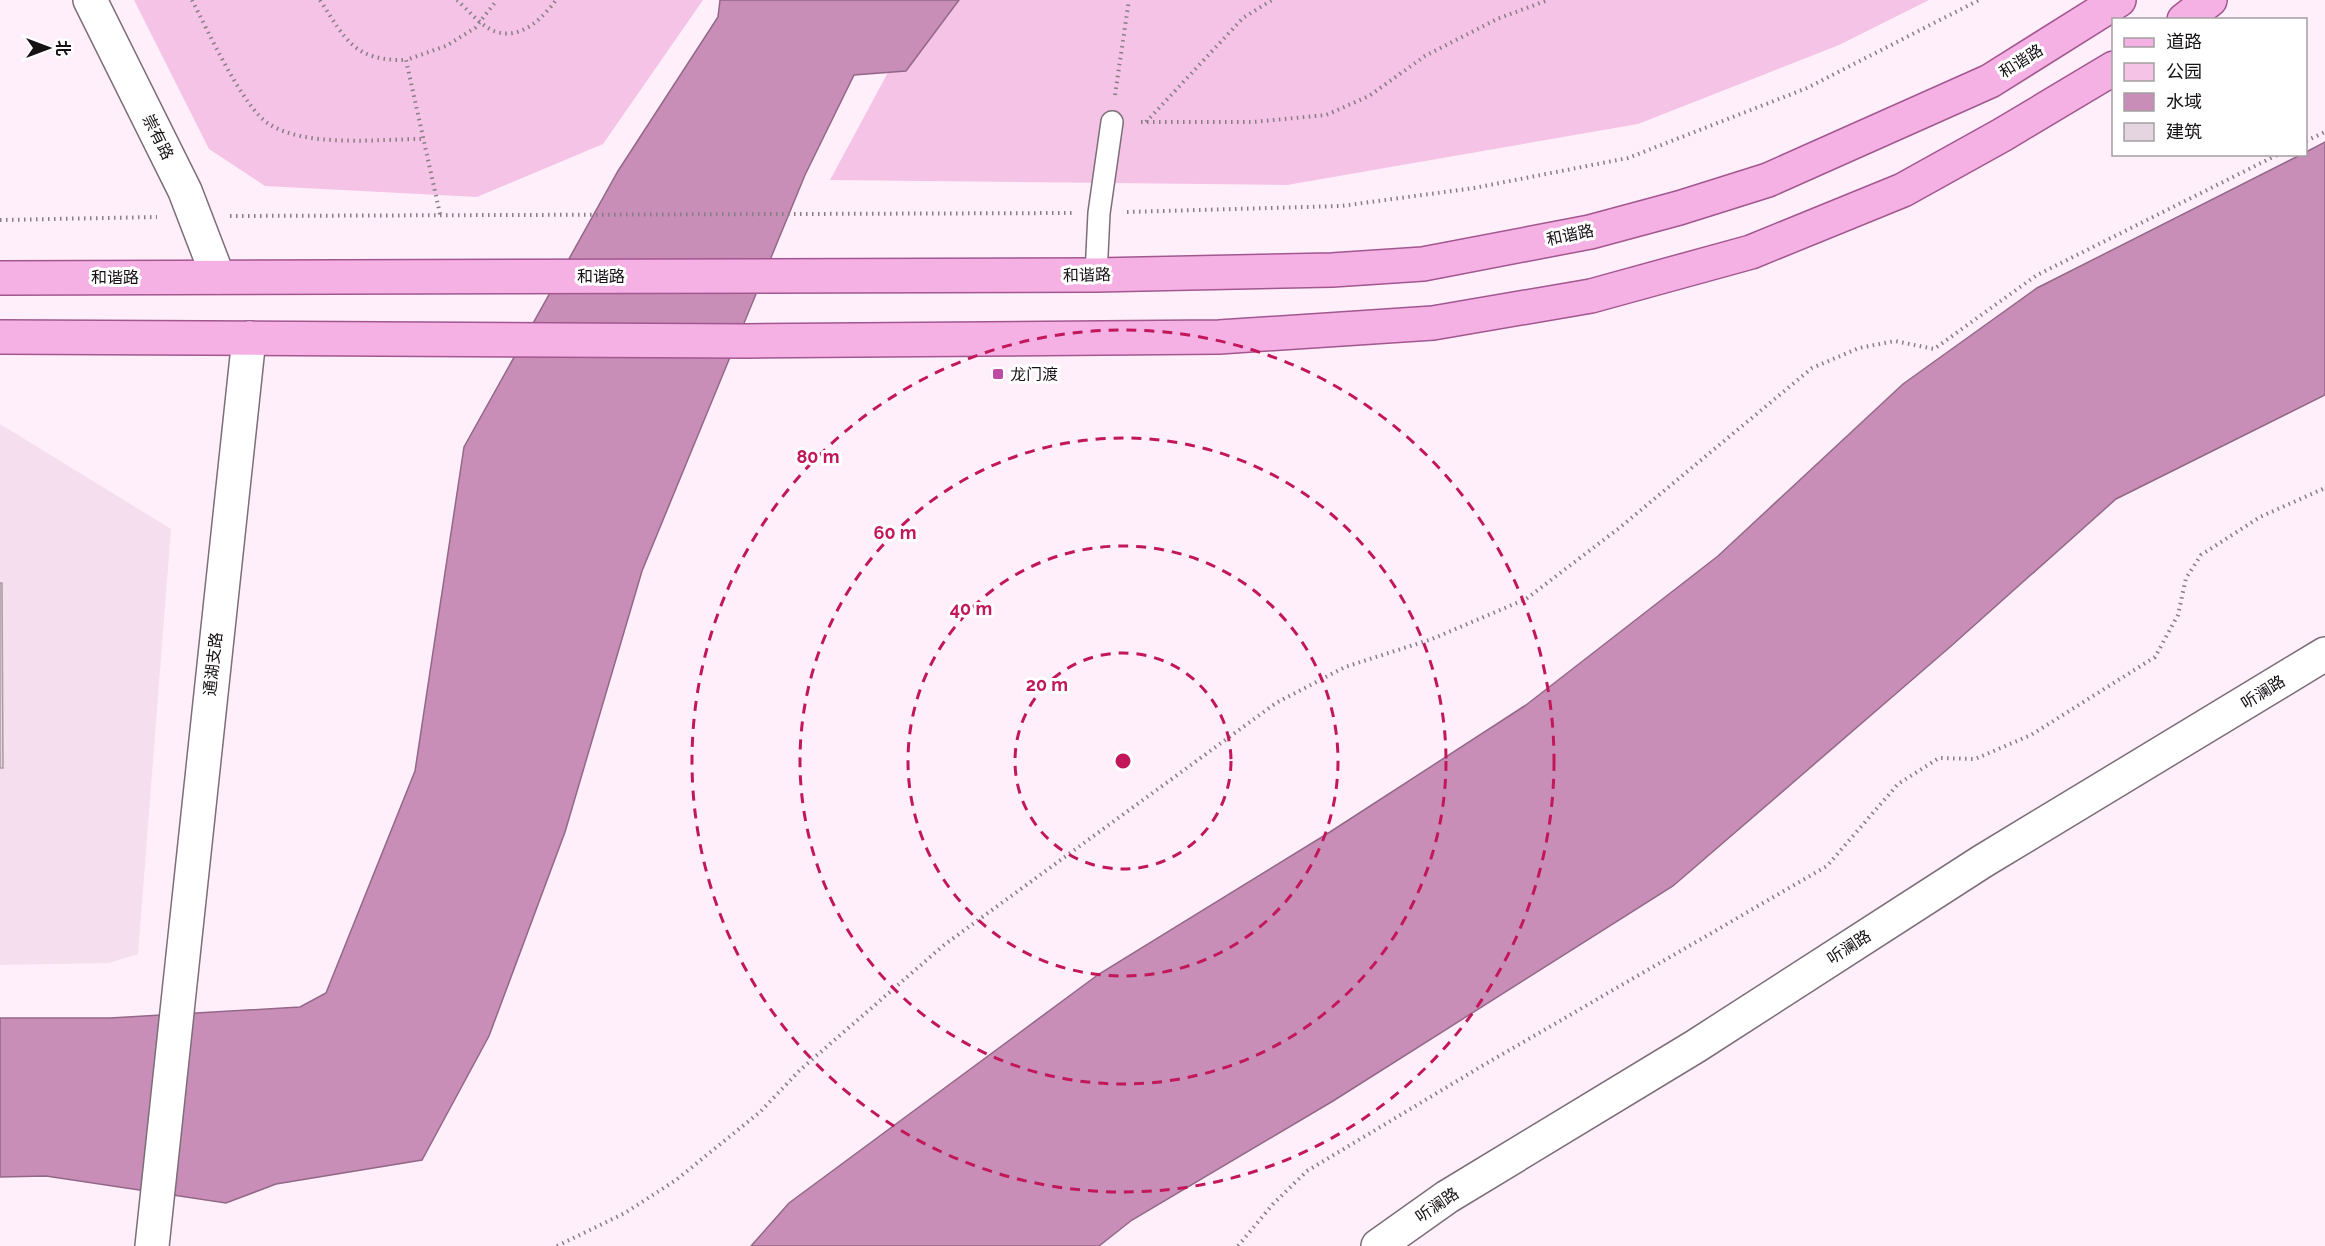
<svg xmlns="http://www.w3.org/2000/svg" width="2325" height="1246" viewBox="0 0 2325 1246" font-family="Raleway,'Noto Sans SC',sans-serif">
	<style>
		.built { fill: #f5dfee }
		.green { fill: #f5c3e6 }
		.water { fill: #c98eb8; stroke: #936887; stroke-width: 1.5 }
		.building { fill: #e5d5e0; stroke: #aa9ba5; stroke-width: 1.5 }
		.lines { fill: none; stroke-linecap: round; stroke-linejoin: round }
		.lane-casing { stroke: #7c6e78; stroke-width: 24 }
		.secondary-casing { stroke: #7c6e78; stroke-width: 36 }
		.primary-casing { stroke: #a2578f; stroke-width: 36 }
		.path { stroke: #877d84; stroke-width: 4; stroke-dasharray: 1.5 4.5; stroke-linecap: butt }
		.lane { stroke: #fff; stroke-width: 21 }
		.secondary { stroke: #fff; stroke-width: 33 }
		.primary { stroke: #f5b1e3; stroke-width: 33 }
		.ring { fill: none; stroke: #c2185b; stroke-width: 3; stroke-dasharray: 10 8 }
		.poi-dot { fill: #bd4aa3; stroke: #fff; stroke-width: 2 }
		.labels { text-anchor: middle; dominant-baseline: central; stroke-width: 6; stroke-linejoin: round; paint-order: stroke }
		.street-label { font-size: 16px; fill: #161115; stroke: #fff }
		.poi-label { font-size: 16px; fill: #161115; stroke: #fff; text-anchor: start }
		.centre { fill: #c2185b; stroke: #fff; stroke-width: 3 }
		.ring-label { font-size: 18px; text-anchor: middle; font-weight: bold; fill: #c2185b; stroke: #fff; stroke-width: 6; stroke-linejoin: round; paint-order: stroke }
	</style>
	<rect width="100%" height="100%" fill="#ffeffa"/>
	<path class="built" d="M0,424L171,529L138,954L109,963L0,965Z"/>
	<path class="green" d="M134,0H703L603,144L477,197L265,186L209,149Z
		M927,0H1929L1839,45L1638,124L1287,185L830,180Z"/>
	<path class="water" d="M720,0H959L906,71L854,75L805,175L642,571L565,832L489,1036L422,1160L276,1184L226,1203L46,1176L0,1177V1018H110L300,1007L326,993L415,771L464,447L618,171L718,17Z
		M2325,142V395L2116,499L1950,647L1673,886L1333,1101L1132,1220L1099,1246H751L789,1203L1099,974L1330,832L1526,705L1718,556L1903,384L2037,288L2300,155L2306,154V152Z"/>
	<path class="building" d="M0,583H2L3,768H0Z
		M0,583H2L3,768H0Z"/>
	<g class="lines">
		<defs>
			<path id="lane" d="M1096,275L1099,213L1112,122"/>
			<path id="secondary" d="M90,0L185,191L218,277
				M152,1246L249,338
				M1378,1246L1447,1197L1696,1046L1983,861L2325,654"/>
			<path id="primary" d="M2184,20L2210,0
				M0,278L1096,275L1332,270L1423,264L1590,232L1679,208L1768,180L1990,81L2119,0
				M0,337L747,341L1219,337L1433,323L1591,296L1751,252L1903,190L2002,135L2114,68"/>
		</defs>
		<use href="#lane" class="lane-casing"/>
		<use href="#secondary" class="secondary-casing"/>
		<use href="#primary" class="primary-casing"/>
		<path class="path" d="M192,0C207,29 243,108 269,124C306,148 379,139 422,139
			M320,0C346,40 354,61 406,60
			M457,0C467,9 481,26 494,31C520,41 542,19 556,0
			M1115,95L1129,0
			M1141,122H1253L1326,115L1369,96L1425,56L1497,19L1548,0
			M1146,122L1243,18L1272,0
			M2306,141L2325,132
			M1127,212L1341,206L1474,188L1628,158L1807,88L1979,0
			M440,214L406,60L446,46L475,28L497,0
			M230,216L1072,213
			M0,220L157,217
			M557,1246L625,1213L676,1180L760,1112L800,1070L944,945L1276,703L1345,667L1432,639L1526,599L1618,529L1812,368L1859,348L1895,341L1934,349L2037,275L2279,154
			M1238,1246L1273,1204L1307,1171L1482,1066L1827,866L1898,784L1939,758L1975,759L2031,735L2155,657L2178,615L2186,578L2201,555L2260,517L2325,488"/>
		<use href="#lane" class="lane"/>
		<use href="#secondary" class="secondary"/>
		<use href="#primary" class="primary"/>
	</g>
	<g class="ring">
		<circle cx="1123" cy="761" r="108"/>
		<circle cx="1123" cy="761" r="215"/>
		<circle cx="1123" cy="761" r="323"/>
		<circle cx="1123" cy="761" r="431"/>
	</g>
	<rect class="poi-dot" x="992" y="368" width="12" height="12" rx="3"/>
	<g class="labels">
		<g class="street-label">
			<text transform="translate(2021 61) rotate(-32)">和谐路</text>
			<text transform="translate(158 137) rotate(63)">崇有路</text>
			<text transform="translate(1570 235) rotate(-12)">和谐路</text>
			<text transform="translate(1087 275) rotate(-1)">和谐路</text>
			<text x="601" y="276">和谐路</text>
			<text x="115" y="277">和谐路</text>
			<text transform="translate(213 664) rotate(-84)">通湖支路</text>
			<text transform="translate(2263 692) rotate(-32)">听澜路</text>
			<text transform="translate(1849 947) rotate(-33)">听澜路</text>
			<text transform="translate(1437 1205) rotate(-34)">听澜路</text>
		</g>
		<g class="poi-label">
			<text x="1010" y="374">龙门渡</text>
		</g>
	</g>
	<circle cx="1123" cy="761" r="9" class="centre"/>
	<g class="ring-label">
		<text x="818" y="463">80 m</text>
		<text x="895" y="539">60 m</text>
		<text x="971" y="615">40 m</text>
		<text x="1047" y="691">20 m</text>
	</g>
	<rect x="2112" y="18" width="195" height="138" fill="#ffffff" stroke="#a2a0a1" stroke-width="1.5"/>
	<rect x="2124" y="38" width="30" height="9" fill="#f5b1e3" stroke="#a2a0a1" stroke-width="1.5"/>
	<text x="2166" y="48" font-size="18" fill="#161115">道路</text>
	<rect x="2124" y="63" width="30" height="18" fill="#f5c3e6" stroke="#a2a0a1" stroke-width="1.5"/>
	<text x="2166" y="78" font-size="18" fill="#161115">公园</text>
	<rect x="2124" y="93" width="30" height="18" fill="#c98eb8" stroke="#a2a0a1" stroke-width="1.5"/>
	<text x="2166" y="108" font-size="18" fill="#161115">水域</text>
	<rect x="2124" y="123" width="30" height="18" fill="#e5d5e0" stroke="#a2a0a1" stroke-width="1.5"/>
	<text x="2166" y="138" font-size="18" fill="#161115">建筑</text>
	<g transform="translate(48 48) rotate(90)" stroke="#ffffff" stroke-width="4.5" paint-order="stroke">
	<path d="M0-4.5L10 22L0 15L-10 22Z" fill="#161115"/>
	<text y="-9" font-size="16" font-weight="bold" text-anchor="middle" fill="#161115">北</text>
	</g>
</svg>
